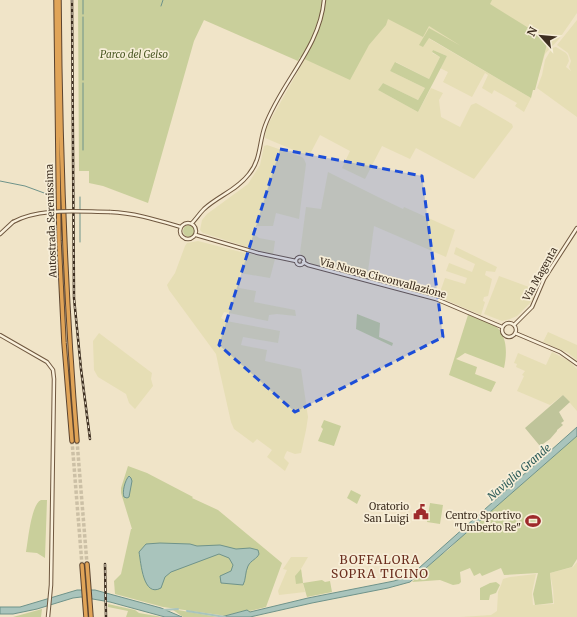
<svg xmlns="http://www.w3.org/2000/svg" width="577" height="617" viewBox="0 0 577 617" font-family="Merriweather,serif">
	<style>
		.farmland { fill: #e6deb5 }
		.green { fill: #c9cf9b }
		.cemetery { fill: #bfc49a }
		.water { fill: #a9c4bc; stroke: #6f938a }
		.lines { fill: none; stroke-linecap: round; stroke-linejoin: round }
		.stream { stroke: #6f938a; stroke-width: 1 }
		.canal { stroke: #a9c4bc; stroke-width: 2 }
		.highway-tunnel { stroke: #ccc0a6; stroke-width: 3.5; stroke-dasharray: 3.5 2; stroke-linecap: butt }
		.secondary-casing { stroke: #6f573f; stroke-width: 4.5 }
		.highway-casing { stroke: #5b4430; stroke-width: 5.5 }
		.secondary { stroke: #faf1dc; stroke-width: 2.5 }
		.highway { stroke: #e0a458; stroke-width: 3.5 }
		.rail-casing { stroke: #3d2e20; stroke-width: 2.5 }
		.rail { stroke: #f7eed8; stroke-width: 1; stroke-dasharray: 3; stroke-linecap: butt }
		.secondary-bridge-casing { stroke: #6f573f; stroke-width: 4.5; stroke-linecap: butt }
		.secondary-bridge { stroke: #faf1dc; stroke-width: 2.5 }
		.marked { fill: #1d4ed8; fill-opacity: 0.2; stroke: #1d4ed8; stroke-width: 3; stroke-dasharray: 8 5; stroke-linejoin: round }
		.labels { text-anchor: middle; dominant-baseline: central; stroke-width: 3.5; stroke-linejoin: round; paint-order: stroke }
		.park-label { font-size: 10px; font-style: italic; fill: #4d5a26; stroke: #f7eed8 }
		.street-label { font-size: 10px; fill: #3d2e20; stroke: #f7eed8 }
		.poi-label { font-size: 10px; fill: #3d2e20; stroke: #f7eed8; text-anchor: end }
		.water-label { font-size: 11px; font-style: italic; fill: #2f5d5a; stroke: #f7eed8 }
		.quarter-label { font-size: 12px; letter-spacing: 1px; fill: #6b2e1e; stroke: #f7eed8 }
	</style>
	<rect width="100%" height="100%" fill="#f0e4c8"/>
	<path class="farmland" d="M328,0H577V13L559,39L545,54L536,84L428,38L531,98L524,112L515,106L517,103L494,90L492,94L482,88L488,75L485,73L472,97L443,82L448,72L440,68L447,56L433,50L432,53L440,57L429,79L396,62L390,71L425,88L418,100L383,83L378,90L418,112L431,88L443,93L439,100L441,117L460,127L471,105L476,103L512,124L513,127L474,179L416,148L410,159L382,146L365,179L342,168L350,151L320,135L310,154L308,156L265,138L266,128L306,57Z
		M577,20V117L537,88L542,75L545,60L552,48L556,47L566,53L568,56L569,61L566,67L571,71L569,67L571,61L568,53L557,45Z
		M267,145L302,157L304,159L306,164L299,219L276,213L273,226H257L252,230L255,235L259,238L275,241L273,255L203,233L200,230L202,220L207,214L248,184L260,165L264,146Z
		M328,172L378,197L403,209L404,207L455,230L446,257L374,226L367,279L312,264L308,261L300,253L306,207L321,209Z
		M198,241L241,252L275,259L270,278L240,273L239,288L256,291L254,302L295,310L296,316L277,314L269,315L268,321L224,312L221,318L226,321L280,331L278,343L243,337L241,345L267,350L265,361L301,369L308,417L306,430L301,453L295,454L287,451L285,455L284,458L289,463L285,471L267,457L272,450L257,439L253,443L234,429L231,422L220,373L216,354L169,290L167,285L175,273L185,246L187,243Z
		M456,247L497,267L495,272L486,271L485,275L492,279L488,296L484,297L483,301L485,302L481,315L439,297V295L445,278L465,284L467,278L446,271L449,263L472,272L475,264L454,254Z
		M499,276L537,290L530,303L517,316L510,319L502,321L484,314Z
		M548,332L577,345V360L568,353L543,342Z
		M99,333L152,373L151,379L153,386L135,409L129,403L126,394L98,377L94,370L93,341Z
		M552,352L569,361L577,369V411L563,395L550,405L517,391L524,376L522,375L525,371L516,367L517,364L514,363L518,353L546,365Z
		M291,557H308L301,569L303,583L305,592L279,595L278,591L287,570L283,569Z
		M577,562V617H460L491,615L497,611L498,592L501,585L503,579L510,577L536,574L532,593L533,605L554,604L553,589L550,573L573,567Z"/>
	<path class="green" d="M78,0H492L490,4L548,40L535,90H533L531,98L429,38L423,47L419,45L429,28L461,46L429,26L423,37L388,19L386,25L369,45L350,80L300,57L298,61L204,20L194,41L148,203L103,186L89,183V171H79Z
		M433,50L447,56L418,112L378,90L383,83L418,100L425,88L390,71L395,62L429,79L440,57L432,52Z
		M183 231a6 6 0 1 1 12 0a6 6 0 1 1-12 0Z
		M357,314L380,323L379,337L393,343L392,346L356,329Z
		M468,315H469C477,318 488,321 495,326C508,335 507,355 504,368L465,353L456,359L477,367L475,374L496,382L491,392L449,375Z
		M324,420L341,426L334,446L318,441L323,429L321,427Z
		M577,436V559L572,567L550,573L553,603L535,605L533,594L538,573L504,575L501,568L482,576L480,573L474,576L470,568L460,572L461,582L459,584L453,585L440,580L412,582L438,557L448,550L460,538Z
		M128,466L147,473L193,497L192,498L218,510L282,563L266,607L250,611L247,610L224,616L220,615L163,607L115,594L114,581L121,574L131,529H132L121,493V488Z
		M351,490L361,495L357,504L347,498Z
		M41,500H47L45,558L37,553L26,552C28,542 31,504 41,500Z
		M430,503L443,505L440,524L427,522Z
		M301,569L303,583L322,580L325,582L330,581L332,592L307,597L303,583L296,584L295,576Z
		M496,582L500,585L496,593L490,595L489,600H480V588L490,583Z
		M108,604L135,610L139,613L162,617H126L128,611L108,607Z
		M42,609L41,617H13Z
		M173,610H178L218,617H183Z"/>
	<path class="cemetery" d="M563,395L570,402L559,412L564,421L561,423L563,425L557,430V431L550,439L540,446L525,428Z"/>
	<path class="water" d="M577,427V436L410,582L388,588L312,603L250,617H221L247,610L250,612L308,598L394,581L410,576Z
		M129,476L131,478L132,481L129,497L127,498L124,497C122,492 125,480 129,476Z
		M160,543L190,544L197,546L220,545L236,549L250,548L258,550L259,554C257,559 251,560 248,566C245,572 246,580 243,585L221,583L220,576L231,571L233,565L229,558L219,554L171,572L165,577L161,588C143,598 141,563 139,552L146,544Z
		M77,590H95L161,608L182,617H165L110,602L81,597L73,598L37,609L13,614H0V607H20Z"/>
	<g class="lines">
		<path class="stream" d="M161,6L163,0
			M83,14V0
			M83,80V17
			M83,83V150
			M0,181L25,186L55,197
			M80,197V242"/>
		<path class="canal" d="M163,610L178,609
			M187,611L225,617"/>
		<path class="highway-tunnel" d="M72,441L82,565
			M77,441L87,564"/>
		<defs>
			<path id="secondary" d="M110,212C135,213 157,220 181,227
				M180 231a8 8 0 1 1 16 0a8 8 0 1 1-16 0Z
				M192,223C196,219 199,214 204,209C218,196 237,190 249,174C261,160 259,142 265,126C281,82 320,48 324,0
				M0,234L13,222
				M196,235L258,253L296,261
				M296 261a4 4 0 1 1 8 0a4 4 0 1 1-8 0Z
				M303,262L308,265L436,299L502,327
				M502 330a7 7 0 1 1 14 0a7 7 0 1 1-14 0Z
				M514,325L532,307L544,279L577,228
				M515,333L560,352L577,364
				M0,335L47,362L53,370L54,379L51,585L48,617"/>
			<path id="highway" d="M56,0L59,241L64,343L72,441
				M59,0C60,147 65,294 77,441
				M87,564L91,617
				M82,565L86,617"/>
		</defs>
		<use href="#secondary" class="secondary-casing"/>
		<use href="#highway" class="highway-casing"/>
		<use href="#secondary" class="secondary"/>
		<use href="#highway" class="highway"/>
		<defs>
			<path id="rail" d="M72,0L74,298L81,369L90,439
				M105,564L106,617"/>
		</defs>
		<use href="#rail" class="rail-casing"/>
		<use href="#rail" class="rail"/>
		<defs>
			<path id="secondary-bridge" d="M13,222C40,207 80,212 110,212"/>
		</defs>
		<use href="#secondary-bridge" class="secondary-bridge-casing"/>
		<use href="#secondary-bridge" class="secondary-bridge"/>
	</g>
	<path class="marked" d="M280,149L422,176L443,337L295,412L219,345Z"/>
	<defs>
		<symbol id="civic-bare" viewBox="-9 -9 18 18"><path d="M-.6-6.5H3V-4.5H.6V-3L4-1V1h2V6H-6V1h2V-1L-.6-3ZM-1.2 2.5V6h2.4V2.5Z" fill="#9e2a2b" stroke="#f7eed8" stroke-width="2.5" paint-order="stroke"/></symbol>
		<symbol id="stadium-bare" viewBox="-9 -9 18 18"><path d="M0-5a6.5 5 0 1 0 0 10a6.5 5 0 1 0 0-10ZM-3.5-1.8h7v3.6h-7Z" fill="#9e2a2b" stroke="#f7eed8" stroke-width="2.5" paint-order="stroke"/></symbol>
	</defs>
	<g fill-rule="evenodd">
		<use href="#civic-bare" x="410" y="501" width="22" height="22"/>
		<use href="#stadium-bare" x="522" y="510" width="22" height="22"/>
	</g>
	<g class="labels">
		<g class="park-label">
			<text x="134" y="54">Parco del Gelso</text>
		</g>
		<g class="street-label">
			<text transform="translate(51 221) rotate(-92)">Autostrada Serenissima</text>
			<text transform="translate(540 274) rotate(-61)">Via Magenta</text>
			<text transform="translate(383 278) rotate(15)">Via Nuova Circonvallazione</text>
		</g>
		<g class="poi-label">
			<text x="409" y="506">Oratorio<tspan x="409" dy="12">San Luigi</tspan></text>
			<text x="521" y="515">Centro Sportivo<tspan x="521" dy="12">"Umberto Re"</tspan></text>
		</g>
		<g class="water-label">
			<text transform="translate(519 472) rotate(-41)">Naviglio Grande</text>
		</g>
		<g class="quarter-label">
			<text x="380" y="559">BOFFALORA<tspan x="380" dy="14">SOPRA TICINO</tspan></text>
		</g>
	</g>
	<g transform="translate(541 36) rotate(297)" stroke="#f7eed8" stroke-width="3" paint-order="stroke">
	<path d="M0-3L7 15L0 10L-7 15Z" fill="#3d2e20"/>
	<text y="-6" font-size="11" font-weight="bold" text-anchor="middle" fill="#3d2e20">N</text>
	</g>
</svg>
